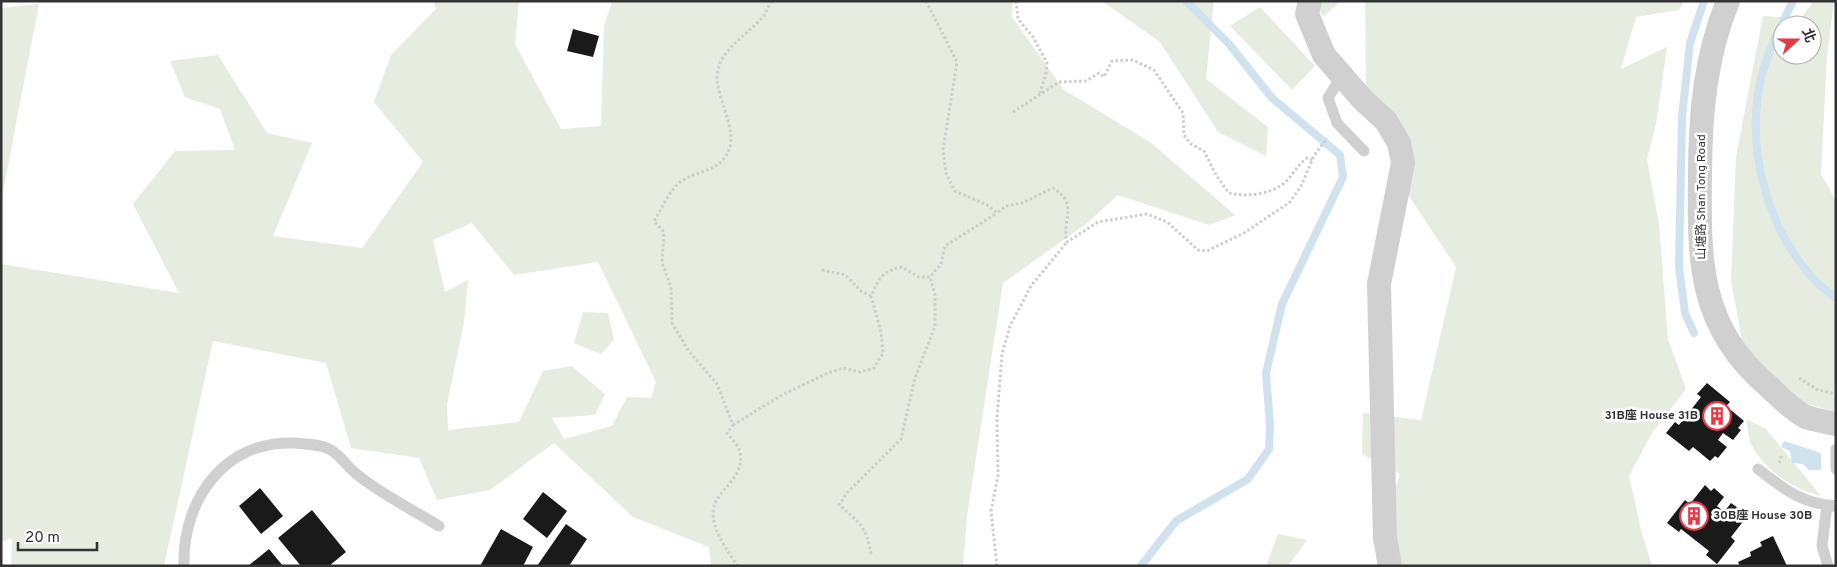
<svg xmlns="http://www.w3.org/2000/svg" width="1837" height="567" viewBox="0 0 1837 567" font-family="Overpass,'Noto Sans TC',sans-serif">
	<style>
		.green { fill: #e6ecdf; fill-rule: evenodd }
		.water { fill: #cfe2ee }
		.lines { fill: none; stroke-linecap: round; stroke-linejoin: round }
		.stream { stroke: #cfe2ee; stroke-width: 8 }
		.building { fill: #1a1a1a }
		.path { stroke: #cdcdcd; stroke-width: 3; stroke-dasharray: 2.5 2.5; stroke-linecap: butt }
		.lane { stroke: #d0d0d0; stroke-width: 11 }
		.street { stroke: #d0d0d0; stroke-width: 24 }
		.labels { text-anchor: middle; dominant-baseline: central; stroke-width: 5; stroke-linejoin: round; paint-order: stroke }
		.street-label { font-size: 12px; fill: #333; stroke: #fff }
		.poi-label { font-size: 12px; font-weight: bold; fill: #333; stroke: #fff; text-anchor: end }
	</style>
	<rect width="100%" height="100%" fill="#fff"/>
	<path class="green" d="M433,1H519L515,44L561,129L601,126L604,27L612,1H1013L1012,17L1064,90L1150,142L1235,215L1209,225L1118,195L1086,224L1003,283L967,516L963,566H711L709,547L633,517L554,443L490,490L437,500L419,458L351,448L326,363L213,341L164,566H11L12,538L1,542V264L179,293L133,204L175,151L235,150L220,109L185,97L170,61L218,55L267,133L312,143L273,236L362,248L423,162L374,102L391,55L436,9ZM472,223L514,275L598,262L656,382L651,398L627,397L612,426L564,439L552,418L595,415L605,394L572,366L543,371L519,422L448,430L447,404L464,323L468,280L445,292L433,240Z
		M1102,1H1214L1206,79L1268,127L1266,156L1218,132L1160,42Z
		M1315,1H1341L1323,17Z
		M1365,1H1684L1679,10L1636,17L1621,69L1667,47L1656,124L1647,159L1659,224L1668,339L1686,389L1652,433L1629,476L1641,530L1652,566H1377V546L1400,474L1362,454L1363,413L1421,420L1456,267L1409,196L1366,86Z
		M1814,1H1834L1827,57L1821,174L1836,201V412L1803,403L1760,365L1743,345L1731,281L1736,157L1763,16L1801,18ZM1782,25H1812V55H1782Z
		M39,4L1,202V8Z
		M1260,7L1315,66L1292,90L1230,26Z
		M583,312L608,313L614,340L601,354L574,343Z
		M1746,419L1766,429L1821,496C1794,489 1766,472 1752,446C1748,439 1748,428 1746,419Z
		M1278,534L1307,540L1288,566H1266Z"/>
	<path class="water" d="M1784,441L1821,453V470H1809L1803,464L1792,463L1790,451L1781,447Z"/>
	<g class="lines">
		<path class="stream" d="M1793,1C1779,30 1762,62 1758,94C1749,157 1768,226 1810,275C1817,284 1827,291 1836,298
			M1694,333L1685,313L1679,267L1682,117L1690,43L1704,1
			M1141,566L1176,521L1248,479L1269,449L1270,426L1266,373L1282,304L1343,177L1340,155L1272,98L1229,44L1186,1"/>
	</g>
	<path class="building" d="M573,29L599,36L593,57L567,51Z
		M1707,383L1730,402L1726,406L1744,421L1738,428L1741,430L1733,440L1723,433L1718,440L1727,447L1718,458L1715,456L1710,461L1693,447L1689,451L1666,433L1675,422L1679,425L1701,397L1697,394Z
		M1705,485L1711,491L1714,488L1724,497L1717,506L1724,512L1731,503L1742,511L1739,515L1745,519L1731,537L1735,541L1717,564L1706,555L1709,551L1681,529L1679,532L1667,523L1685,500L1690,504Z
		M260,488L283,516L261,534L239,506Z
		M543,492L567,511L547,538L523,519Z
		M312,510L346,552L329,566H301L278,538Z
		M566,524L587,539L569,566H537Z
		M501,529L533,547L523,566H480Z
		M1773,536L1787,566H1740L1738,562L1751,556L1750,552L1762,546L1760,542Z
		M269,549L283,566H248Z"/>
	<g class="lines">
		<path class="path" d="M926,1L957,62L943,150L946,173L955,191L987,205L997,213L1006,206L1022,203L1053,188C1080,205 1061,218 1067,242L1098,222L1147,214L1167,222L1198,250L1207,251L1244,233L1290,202L1301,186L1314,156L1327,138
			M1016,1L1018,19L1033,37L1047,63L1046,73L1040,93
			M1013,112L1059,82L1086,81L1099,73L1104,77L1112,61L1133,60L1154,70L1183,113L1184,135L1191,144L1204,151L1216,175L1229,193C1246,197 1268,195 1283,184C1291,178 1296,166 1307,158L1312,160
			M822,270L845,275L861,291L871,296
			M1799,378L1818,390L1836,394
			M733,425L782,395L828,373L843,368L860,372L874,368L883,353L881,332L871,296C880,277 881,272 902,267L919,277H930L941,264L945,246L997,213
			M1779,463L1782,454
			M871,554C867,527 859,522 839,505L847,493L901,439L915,378L935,326V295L930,277
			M738,566C728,552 714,533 713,514C712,490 749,479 739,449C737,444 731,438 727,433L733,425L717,384L688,350L672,323L671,287L662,263L664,232L654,221C663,207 670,187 685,179C698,171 716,171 725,157C742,135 717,102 717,77C718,50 746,36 762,18C766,13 768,7 771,1
			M997,566L991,511L998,476L997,418L1002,354L1010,326L1031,286L1067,242"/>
		<path class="lane" d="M1342,75L1328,98L1337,123L1364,151
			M1836,449V469
			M1758,469C1784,489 1802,504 1836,506
			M1827,505L1822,546L1828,566
			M184,566C182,501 224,440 294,443C305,444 321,444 331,450C341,456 349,469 359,476C383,495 413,510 439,526"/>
		<path class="street" d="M1310,1L1307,14L1324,55L1363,100L1386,121L1399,143L1403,163L1379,284L1385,538L1390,566
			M1728,1C1705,57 1700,116 1700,176C1699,261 1698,326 1768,386C1779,396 1793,411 1806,417C1815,420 1826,422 1836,424"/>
	</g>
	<defs>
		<symbol id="building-ring" viewBox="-11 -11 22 22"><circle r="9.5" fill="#fff" stroke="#e63946" stroke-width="1.5"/><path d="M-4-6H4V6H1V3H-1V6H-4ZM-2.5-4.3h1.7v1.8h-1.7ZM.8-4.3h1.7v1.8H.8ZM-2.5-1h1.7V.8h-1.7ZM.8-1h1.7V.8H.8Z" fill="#e63946"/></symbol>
	</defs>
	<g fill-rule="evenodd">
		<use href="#building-ring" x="1701" y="400" width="32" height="32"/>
		<use href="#building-ring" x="1678" y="500" width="32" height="32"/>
	</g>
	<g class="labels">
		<g class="street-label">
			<text transform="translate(1702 197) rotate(-90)">山塘路 Shan Tong Road</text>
		</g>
		<g class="poi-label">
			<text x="1698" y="416">31B座 House 31B</text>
			<text x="1713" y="516" text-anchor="start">30B座 House 30B</text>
		</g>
	</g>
	<rect width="1837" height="567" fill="none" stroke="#333333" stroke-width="5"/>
	<g transform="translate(1797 40) rotate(69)"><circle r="24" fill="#ffffff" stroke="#adadad"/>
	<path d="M0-4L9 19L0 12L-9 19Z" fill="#e63946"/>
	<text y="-8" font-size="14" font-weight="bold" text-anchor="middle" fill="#333333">北</text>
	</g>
	<path d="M18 542v8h79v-8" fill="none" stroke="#333333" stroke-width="2.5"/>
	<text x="25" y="542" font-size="15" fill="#333333" stroke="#ffffff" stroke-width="4" paint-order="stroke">20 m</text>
</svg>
